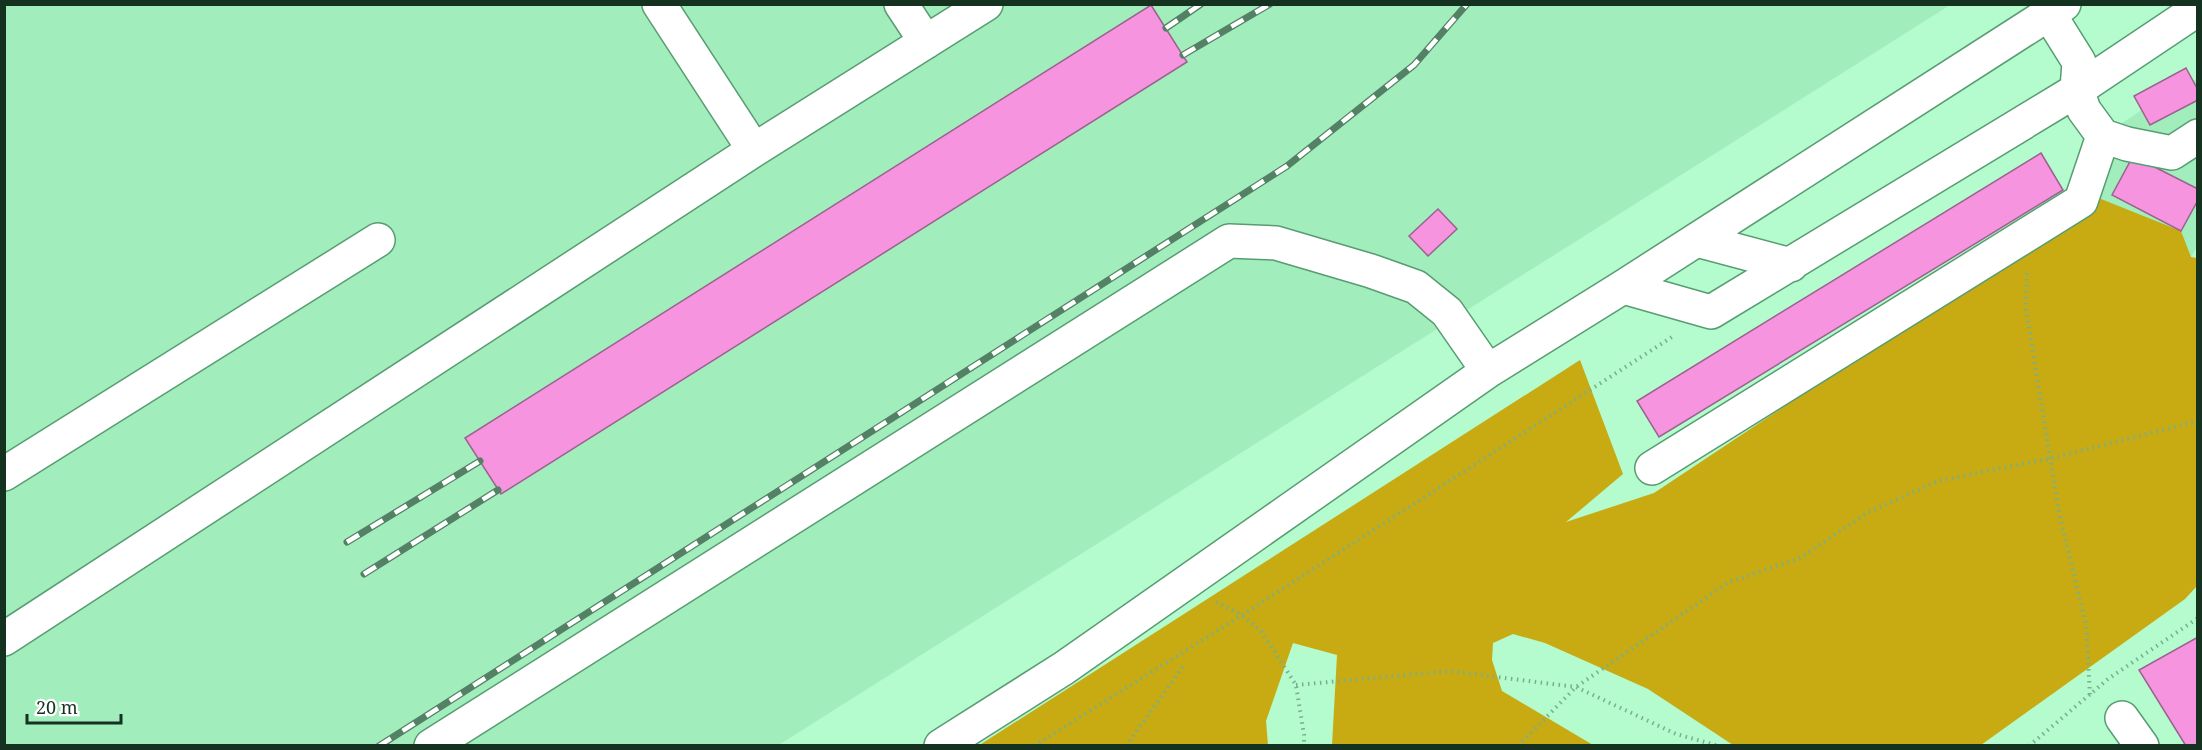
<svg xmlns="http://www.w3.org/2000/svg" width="2202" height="750" viewBox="0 0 2202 750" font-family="'Noto Serif',serif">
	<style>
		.built { fill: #a1eebc }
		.forest { fill: #c8aa13 }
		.building { fill: #f694df; stroke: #9a628d; stroke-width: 1.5 }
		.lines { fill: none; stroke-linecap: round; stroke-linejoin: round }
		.minor-casing { stroke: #589c72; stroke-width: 36 }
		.path { stroke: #78af8c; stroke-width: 4; stroke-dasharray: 1.5 4.5; stroke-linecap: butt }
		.minor { stroke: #fff; stroke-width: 33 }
		.rail-casing { stroke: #548165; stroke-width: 7 }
		.rail { stroke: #fff; stroke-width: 4.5; stroke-dasharray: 14; stroke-linecap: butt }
	</style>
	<rect width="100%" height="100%" fill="#b4fbcd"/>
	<path class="built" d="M4,5H1950L777,746L5,745Z
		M2197,79L2198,245L2191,257L2095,211L2103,136L2158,99Z"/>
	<path class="forest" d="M2101,199L2181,231L2191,257L2197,258V586L2185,599L1981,745H1733L1648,689L1545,643L1513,634L1493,643L1492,660L1502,691L1593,745H1332L1337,655L1293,643L1266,721L1268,745L978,746L1580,360L1623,474L1566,522L1654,493L1988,271L2071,201Z"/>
	<path class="building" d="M1151,5L1187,62L501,494L465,438Z
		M2186,68L2198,90V100L2150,125L2134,96Z
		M2041,153L2063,190L1659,437L1637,401Z
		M2133,156L2198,189V200L2181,231L2112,195Z
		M1438,209L1457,229L1428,256L1409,236Z
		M2198,637V746H2186L2139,670Z"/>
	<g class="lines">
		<defs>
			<path id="minor" d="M659,4L754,150
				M901,4L926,42
				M2049,14L2079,62L2077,90L2084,110L2103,136L2127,144L2172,153L2198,136
				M1697,240L1791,265
				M1623,287L1711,312L2077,90L2198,9
				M1652,468L2081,201L2103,136
				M4,474L378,240
				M4,639L754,150L986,4
				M2122,718L2142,746
				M431,746L1229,241L1276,243L1371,271L1416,287L1447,312L1488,371
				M941,746L1064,668L1488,371L1623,287L2064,4"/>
		</defs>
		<use href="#minor" class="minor-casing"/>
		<path class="path" d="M2027,273L2026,309L2059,513L2086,624L2090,695
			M1216,602L1242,615L1262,632L1296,685L1304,735V746
			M1296,685L1450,671L1576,687L1676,734L1719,746
			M1034,746L1242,615L1675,335
			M1126,746L1184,665
			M1518,746L1576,687L1729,582L1800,558L1867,513L1938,481L2052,458L2198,421
			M2029,746L2108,679L2198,618"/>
		<use href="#minor" class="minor"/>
		<defs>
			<path id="rail" d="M1166,28L1201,4
				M1183,55L1270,4
				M347,542L480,461
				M364,574L498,490
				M379,746L1287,166L1414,65L1467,4"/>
		</defs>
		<use href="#rail" class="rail-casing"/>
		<use href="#rail" class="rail"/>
	</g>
	<rect width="2202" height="750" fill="none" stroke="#153120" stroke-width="12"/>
	<path d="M27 714v9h94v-9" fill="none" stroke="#153120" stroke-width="3"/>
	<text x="36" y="714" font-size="18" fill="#153120" stroke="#ffffff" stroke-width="4.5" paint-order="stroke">20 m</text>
</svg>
